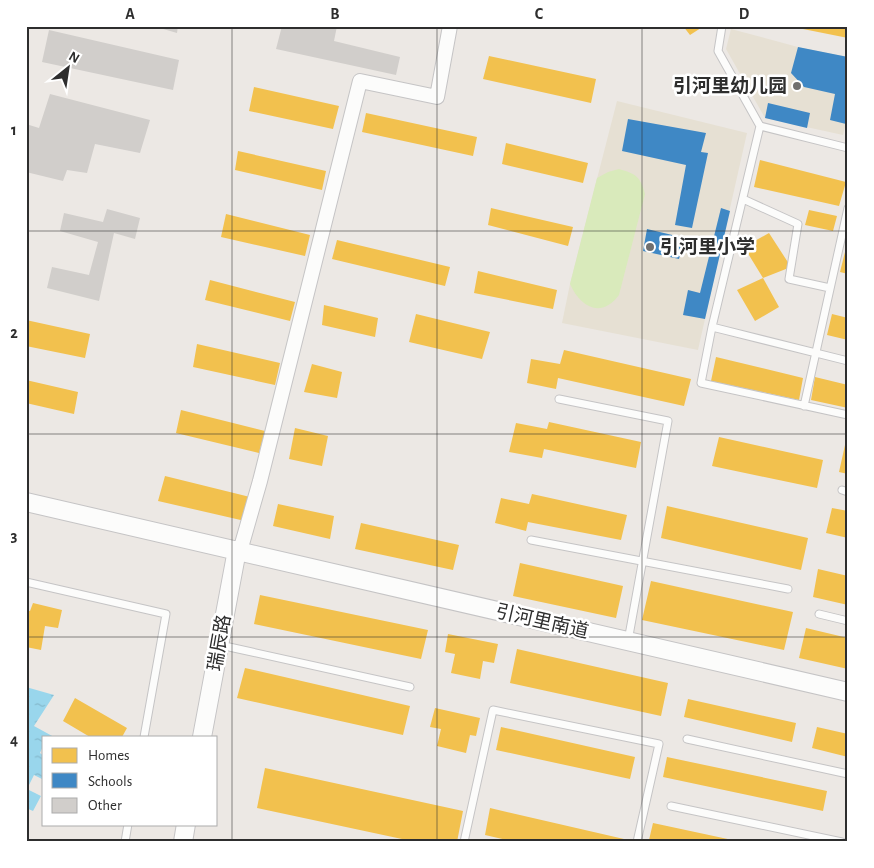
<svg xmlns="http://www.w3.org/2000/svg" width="874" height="868" viewBox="0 0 874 868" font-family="'Alegreya Sans','Noto Sans SC',sans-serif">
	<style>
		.education { fill: #e6e0d3 }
		.pitch { fill: #d9eabb }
		.water { fill: url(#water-ripples) }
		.homes { fill: #f2c14e }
		.schools { fill: #3f88c5 }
		.building { fill: #d1cecb }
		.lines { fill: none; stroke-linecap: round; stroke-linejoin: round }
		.service-casing { stroke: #c5c4c5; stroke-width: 9 }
		.minor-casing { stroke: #c5c4c5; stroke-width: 16 }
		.tertiary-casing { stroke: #c5c4c5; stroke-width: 20 }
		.service { stroke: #fcfcfb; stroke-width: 7 }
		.minor { stroke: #fcfcfb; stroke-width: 14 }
		.tertiary { stroke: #fcfcfb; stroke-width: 18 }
		.grid { fill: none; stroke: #2e2e2e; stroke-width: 1; stroke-opacity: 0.55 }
		.poi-dot { fill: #706f6e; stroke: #fff; stroke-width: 2 }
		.labels { text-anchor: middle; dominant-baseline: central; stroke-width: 5; stroke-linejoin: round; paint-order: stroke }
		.poi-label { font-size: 19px; font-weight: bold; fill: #2e2e2e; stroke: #fff; text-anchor: end }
		.street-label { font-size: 19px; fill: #2e2e2e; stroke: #fff }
		.neatline { fill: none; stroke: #2e2e2e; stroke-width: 2 }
		.grid-label { font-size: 16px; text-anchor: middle; font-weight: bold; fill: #2e2e2e }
	</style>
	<defs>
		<pattern id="water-ripples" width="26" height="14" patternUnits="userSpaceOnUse" patternTransform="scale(1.25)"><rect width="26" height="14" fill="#99d6ec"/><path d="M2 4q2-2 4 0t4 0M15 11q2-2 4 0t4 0" fill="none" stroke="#84b8cb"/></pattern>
	</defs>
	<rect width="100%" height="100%" fill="#ece8e4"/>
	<path class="education" d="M731,29L798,47L848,57V115L843,135L765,118L726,49Z
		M617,101L747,133L698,350L562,323L570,284Z"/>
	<path class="pitch" d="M619,169C636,174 640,176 645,194L619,295C601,319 580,307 570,284L597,178L608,172Z"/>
	<path class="water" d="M26,687L54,695L34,726L54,737H44V744L40,753L44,756V780L34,775L27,789L41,796L33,811L26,808Z"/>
	<path class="homes" d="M683,26H704L690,35Z
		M793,26H848V38L793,27Z
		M489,56L596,79L591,103L483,79Z
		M254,87L339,106L333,129L249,111Z
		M366,113L477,137L473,156L362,132Z
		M506,143L588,163L583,183L502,164Z
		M238,151L326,171L322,190L235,170Z
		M760,160L846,182L839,206L754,187Z
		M491,208L573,227L568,246L488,225Z
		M809,210L837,216L833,231L805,225Z
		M226,214L310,235L305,256L221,237Z
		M769,233L791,267L763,278L744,247Z
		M337,240L450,267L445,286L332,259Z
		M846,248H848V274L840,272Z
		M478,271L557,290L553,309L474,293Z
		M763,278L779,307L755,321L737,290Z
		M210,280L295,302L290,321L205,300Z
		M324,305L378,318L375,337L322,325Z
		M416,314L490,332L482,359L409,342Z
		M832,314L848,318V340L827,335Z
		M26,320L90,334L85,358L26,346Z
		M197,344L280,363L275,385L193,367Z
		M564,350L691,379L684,406L558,378L556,389L527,383L531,359L560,364Z
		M716,357L803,378L799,400L711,381Z
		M312,364L342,372L337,398L304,392Z
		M815,377L848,385V408L811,400Z
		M26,380L78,392L74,414L26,403Z
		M181,410L265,431L259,453L176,433Z
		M549,422L641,442L636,468L544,449L542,458L509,452L516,423L547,429Z
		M295,428L328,436L322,466L289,459Z
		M719,437L823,460L817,488L712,466Z
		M845,445H848V474L839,472Z
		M165,476L250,497L245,521L158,501Z
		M532,494L627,515L621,540L528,522L526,531L495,523L501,498L529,504Z
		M278,504L334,516L330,539L273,526Z
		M667,506L808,538L801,570L661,538Z
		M832,508L848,511V538L826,533Z
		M361,523L459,545L453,570L355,549Z
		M520,563L623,586L616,618L513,596Z
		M818,569L848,576V605L813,597Z
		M651,581L793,612L784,650L642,620Z
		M260,595L428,630L421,659L254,624Z
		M33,603L62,610L58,628L45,626L41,650L26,647V610L30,611Z
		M806,628L848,638V669L799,658Z
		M448,634L498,644L494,663L483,661L480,679L451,673L455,654L445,652Z
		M517,649L668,683L661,716L510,683Z
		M245,668L410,706L403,735L237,698Z
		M75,698L127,728L122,737H90L63,721Z
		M688,699L796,723L792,742L684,717Z
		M435,708L480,718L476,736L470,735L466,753L437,746L441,729L430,727Z
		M501,727L635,757L630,779L496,750Z
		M817,727L848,734V757L812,748Z
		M667,757L827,791L823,811L663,777Z
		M265,768L463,811L457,842H416L257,808Z
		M490,808L624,839L623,842H516L485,835Z
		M653,823L737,841V842L649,840Z"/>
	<path class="schools" d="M798,47L848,57V115L846,124L830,120L835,94L804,87L791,73Z
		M768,103L810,113L807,128L765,118Z
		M628,119L706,133L701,152L708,153L692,228L675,225L686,165L622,151Z
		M721,208L730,211L705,319L683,315L688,290L700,293Z
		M647,229L685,238L679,259L643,251Z"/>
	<path class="building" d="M153,26H178L177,33Z
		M282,26H337L334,41L400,57L396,75L276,49Z
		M49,30L179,60L173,90L42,62Z
		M50,94L150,120L140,153L95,144L87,173L67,170L63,181L26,172V124L39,128Z
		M107,209L140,218L135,239L114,233L99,301L47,288L52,267L89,275L98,242L60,231L64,213L103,222Z"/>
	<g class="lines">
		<defs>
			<path id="service" d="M722,26L718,51L760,126L712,327L848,361
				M760,126L848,148
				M743,199L798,224L789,279L830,288
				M712,327L701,383L848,415
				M559,399L668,421L628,641
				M804,406L848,208
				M842,490L848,492
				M531,540L788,589
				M26,582L166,614L144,737
				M819,614L848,621
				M220,645L410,687
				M687,739L848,774
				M671,806L842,842
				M125,842L128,824
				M464,842L493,710L659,744L637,842"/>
			<path id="minor" d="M240,551L260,481L360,81L437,97L450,26"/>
			<path id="tertiary" d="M26,502L848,692
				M202,737L237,550
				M183,842L186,824"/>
		</defs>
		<use href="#service" class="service-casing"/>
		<use href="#minor" class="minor-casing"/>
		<use href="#tertiary" class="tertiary-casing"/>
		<use href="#service" class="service"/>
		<use href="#minor" class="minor"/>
		<use href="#tertiary" class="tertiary"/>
	</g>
	<path class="grid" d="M232,26V842M437,26V842M642,26V842M26,231H848M26,434H848M26,637H848"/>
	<g class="poi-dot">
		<circle cx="797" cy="86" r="5"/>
		<circle cx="650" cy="247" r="5"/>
	</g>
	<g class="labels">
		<g class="poi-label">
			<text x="787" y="86">引河里幼儿园</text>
			<text x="660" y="247" text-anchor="start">引河里小学</text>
		</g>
		<g class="street-label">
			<text transform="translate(542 622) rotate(13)">引河里南道</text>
			<text transform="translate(220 643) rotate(-80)">瑞辰路</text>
		</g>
	</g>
	<rect width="874" height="868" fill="none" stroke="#ffffff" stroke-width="55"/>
	<rect x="42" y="736" width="175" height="90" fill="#ffffff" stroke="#ababab"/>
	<rect x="52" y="748" width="25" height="15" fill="#f2c14e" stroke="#ababab"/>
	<text x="88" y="760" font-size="15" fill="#2e2e2e">Homes</text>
	<rect x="52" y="773" width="25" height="15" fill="#3f88c5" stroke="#ababab"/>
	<text x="88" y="786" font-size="15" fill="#2e2e2e">Schools</text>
	<rect x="52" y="798" width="25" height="15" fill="#d1cecb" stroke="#ababab"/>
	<text x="88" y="810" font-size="15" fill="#2e2e2e">Other</text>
	<g transform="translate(68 68) rotate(30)" stroke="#ffffff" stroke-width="4" paint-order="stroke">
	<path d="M0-4L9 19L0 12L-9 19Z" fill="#2e2e2e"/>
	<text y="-8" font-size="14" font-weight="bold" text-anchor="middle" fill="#2e2e2e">N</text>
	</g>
	<rect x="28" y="28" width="818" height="812" class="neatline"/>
	<g class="grid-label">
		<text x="130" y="19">A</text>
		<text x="335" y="19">B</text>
		<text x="539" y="19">C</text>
		<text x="744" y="19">D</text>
		<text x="14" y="135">1</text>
		<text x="14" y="338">2</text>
		<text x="14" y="541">3</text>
		<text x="14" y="745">4</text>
	</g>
</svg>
